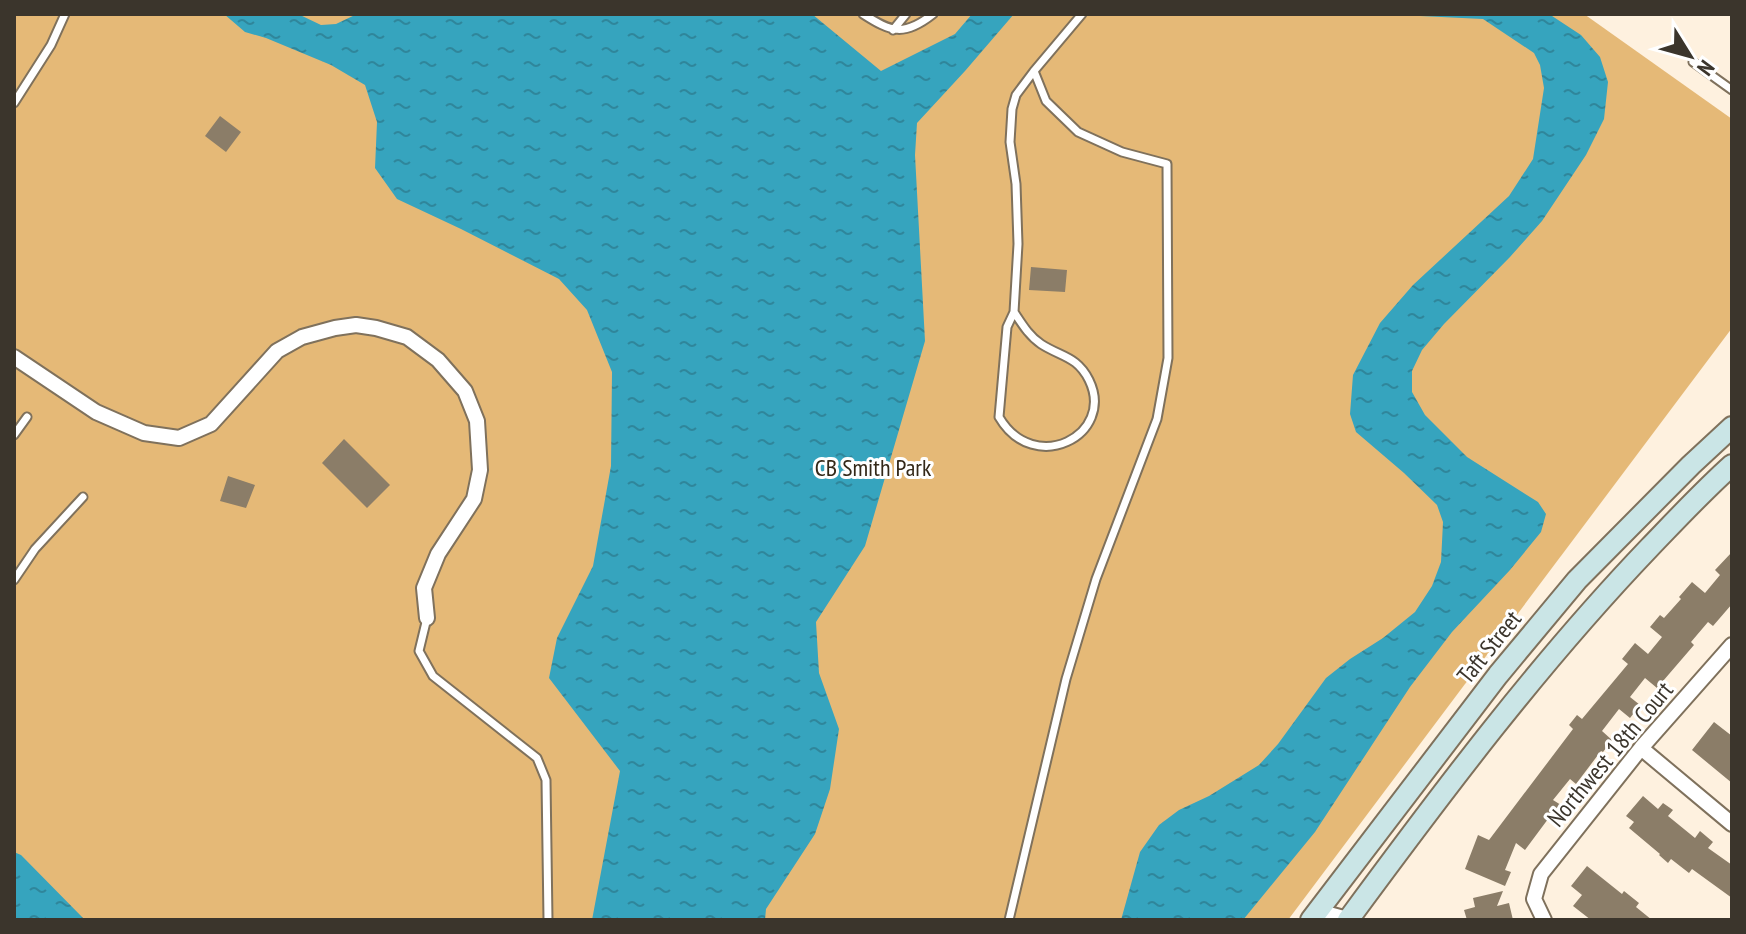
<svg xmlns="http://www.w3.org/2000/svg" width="1746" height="934" viewBox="0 0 1746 934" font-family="'PT Sans Narrow',sans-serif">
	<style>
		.green { fill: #e5b977 }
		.water { fill: url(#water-ripples) }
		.building { fill: #8b7d68 }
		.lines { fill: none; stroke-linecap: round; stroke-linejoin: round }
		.lane-casing { stroke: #7f715c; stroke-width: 11 }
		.street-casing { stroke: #7f715c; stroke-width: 18 }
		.secondary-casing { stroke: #7f715c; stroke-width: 24 }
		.lane { stroke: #fff; stroke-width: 7 }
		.street { stroke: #fff; stroke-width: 14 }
		.secondary { stroke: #cae5e6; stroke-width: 20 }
		.labels { text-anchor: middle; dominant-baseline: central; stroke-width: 6; stroke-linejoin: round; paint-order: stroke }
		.park-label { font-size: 24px; fill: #332818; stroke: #fff }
		.street-label { font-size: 24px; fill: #3b352c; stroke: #fff }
	</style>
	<defs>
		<pattern id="water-ripples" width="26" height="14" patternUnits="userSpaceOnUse" patternTransform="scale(2)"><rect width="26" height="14" fill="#36a4be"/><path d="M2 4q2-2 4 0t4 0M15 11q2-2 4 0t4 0" fill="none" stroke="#2f869b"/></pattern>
	</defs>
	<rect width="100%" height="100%" fill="#fef1df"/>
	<path class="green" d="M14,14H1584L1732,119V328L1288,920H14Z"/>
	<path class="water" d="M224,14H298L321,25L336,24L357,14H812L881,71L955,34L972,14H1014L965,71L917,123L915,155L925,341L865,546L816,622L819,673L839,729L830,789L815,834L766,909L765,920H592L620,771L549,678L557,638L593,566L611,466L612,372L587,310L559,279L461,229L397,199L375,168L377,122L365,85L331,65L266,38L245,32Z
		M1409,14H1549L1581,35L1600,57L1608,82L1604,119L1586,155L1542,221L1510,257L1444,324L1422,350L1412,371V392L1425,415L1467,457L1538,502L1546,514L1541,532L1510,570L1452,632L1410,687L1315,832L1243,920H1121L1140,852L1159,825L1179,810L1209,796L1259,765L1278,744L1326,678L1350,659L1383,638L1415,612L1432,586L1441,562L1443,522L1437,505L1404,473L1356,432L1350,414L1353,375L1380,323L1413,285L1509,196L1533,159L1544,88L1540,65L1534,53L1483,19L1420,16Z
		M14,852L21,855L85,920H14Z"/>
	<path class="building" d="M220,116L241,132L226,152L205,136Z
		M1031,267L1067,270L1065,292L1029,290Z
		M344,439L390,485L367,508L322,463Z
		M228,476L255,485L246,508L220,501Z
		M1732,552V604L1713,626L1708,622L1691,642L1694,645L1657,688L1645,678L1630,697L1640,705L1630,718L1619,709L1602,731L1612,740L1603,752L1601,751L1576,784L1570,779L1553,800L1561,805L1552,816L1551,815L1525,850L1516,843L1505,870L1511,872L1505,886L1465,869L1478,835L1489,840L1573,729L1569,725L1577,715L1582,719L1628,664L1622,659L1635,643L1648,654L1662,637L1650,627L1660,615L1664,618L1681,599L1679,597L1692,582L1705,593L1720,575L1715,570Z
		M1714,722L1732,736V783L1692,750Z
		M1643,796L1658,809L1663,803L1673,810L1668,816L1695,838L1700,831L1713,842L1708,848L1732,865V898L1692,869L1689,873L1671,859L1668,863L1659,855L1660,854L1629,828L1634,822L1626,816Z
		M1587,866L1622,894L1624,891L1639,903L1636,907L1652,920H1591L1573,906L1582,895L1571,886Z
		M1503,891L1497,906L1509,903L1513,920H1467L1464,910L1475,907L1473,898Z"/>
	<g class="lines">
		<defs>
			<path id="lane" d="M863,14C891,32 904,37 933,14
				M893,30L906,14
				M1693,62L1732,90
				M14,103L51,45L65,14
				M1014,312C1022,324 1029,336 1041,344C1061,357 1077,356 1089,380C1116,435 1034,477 999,417L1007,327L1014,312L1018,244L1016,184L1010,142L1012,109L1016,95L1034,71L1082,14
				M14,435L27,417
				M14,580L35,549L83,497
				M427,618L419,651L433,676L537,758L546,780L548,920
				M1009,920L1066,679L1096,579L1157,419L1168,358L1167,164L1122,152L1078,132L1046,101L1034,71"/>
			<path id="street" d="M14,357L96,412L144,433L179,438L211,424L277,351L302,337L335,328L356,325L376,328L407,337L438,360L465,391L477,421L480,470L474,499L438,554L424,588L427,618
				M1641,748L1732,824
				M1318,911L1351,920
				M1544,920L1534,899L1541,874L1641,748L1732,645"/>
			<path id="secondary" d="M1311,920L1498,675L1577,580L1691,465L1732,427
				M1348,920C1443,791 1539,663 1650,547C1677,519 1703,491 1732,465"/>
		</defs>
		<use href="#lane" class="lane-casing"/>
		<use href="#street" class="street-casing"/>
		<use href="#secondary" class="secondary-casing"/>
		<use href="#lane" class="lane"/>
		<use href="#street" class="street"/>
		<use href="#secondary" class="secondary"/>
	</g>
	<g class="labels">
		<g class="park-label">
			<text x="873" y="467">CB Smith Park</text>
		</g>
		<g class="street-label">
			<text transform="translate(1489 647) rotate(-51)">Taft Street</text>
			<text transform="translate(1610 754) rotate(-50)">Northwest 18th Court</text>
		</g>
	</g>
	<rect width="1746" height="934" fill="none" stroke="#3b352c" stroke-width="32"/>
	<g transform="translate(1690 56) rotate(127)" stroke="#ffffff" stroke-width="6" paint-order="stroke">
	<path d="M0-6L14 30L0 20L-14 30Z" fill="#3b352c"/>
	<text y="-12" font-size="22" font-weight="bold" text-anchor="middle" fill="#3b352c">N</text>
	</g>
</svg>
